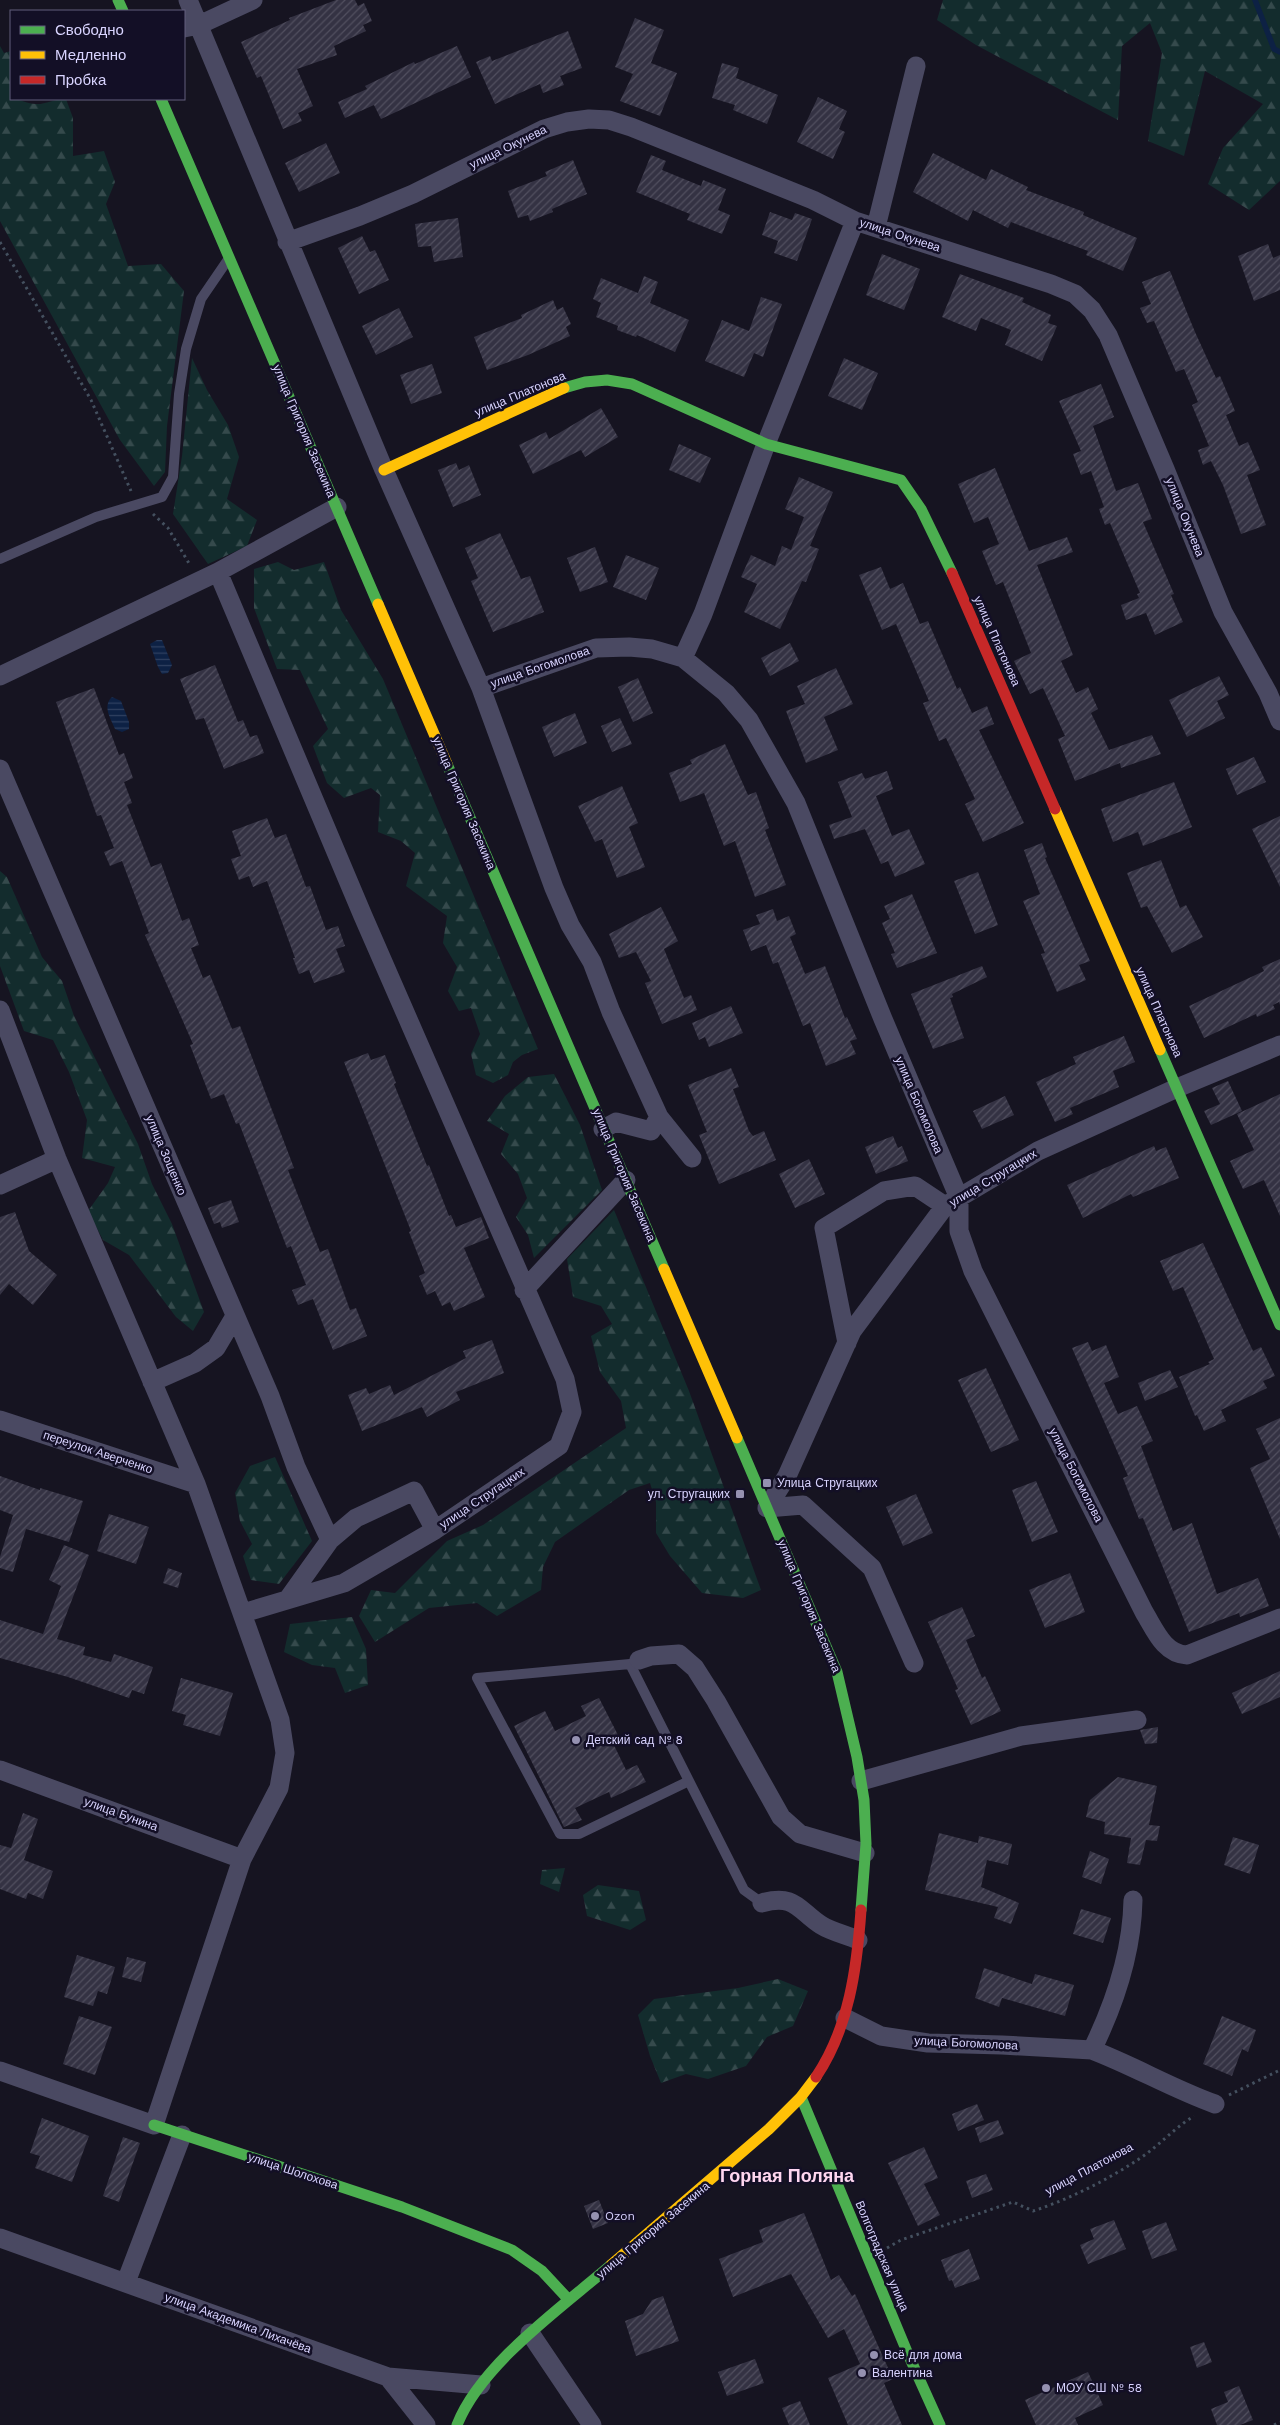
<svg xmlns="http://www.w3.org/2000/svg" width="1280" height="2425" viewBox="0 0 1280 2425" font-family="'Work Sans',sans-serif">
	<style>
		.forest { fill: url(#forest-firs) }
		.water { fill: url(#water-rules) }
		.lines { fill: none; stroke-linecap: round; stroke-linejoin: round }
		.stream { stroke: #0d2144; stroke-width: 5.5 }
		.building { fill: url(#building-hatch) }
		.path { stroke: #44505f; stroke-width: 3; stroke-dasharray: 2.5 4; stroke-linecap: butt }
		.lane { stroke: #4a4962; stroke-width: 10 }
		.street { stroke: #4a4962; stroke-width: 19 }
		.fast { stroke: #4caf50; stroke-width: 11 }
		.slow { stroke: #ffc107; stroke-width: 11 }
		.jam { stroke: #c62828; stroke-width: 11 }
		.poi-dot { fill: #9591b1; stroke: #130f26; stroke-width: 2 }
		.labels { text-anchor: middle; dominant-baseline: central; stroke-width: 5; stroke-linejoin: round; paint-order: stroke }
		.street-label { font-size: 12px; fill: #d9d4ff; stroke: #130f26 }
		.poi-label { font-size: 12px; fill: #d9d4ff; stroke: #130f26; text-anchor: start }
		.district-label { font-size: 18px; font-weight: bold; fill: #ffd6f0; stroke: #130f26 }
	</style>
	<defs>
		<pattern id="forest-firs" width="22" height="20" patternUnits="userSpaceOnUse" patternTransform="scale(1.25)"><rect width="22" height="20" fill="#132c2d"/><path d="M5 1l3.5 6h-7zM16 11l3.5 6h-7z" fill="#354a4c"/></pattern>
		<pattern id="water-rules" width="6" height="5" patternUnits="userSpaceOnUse" patternTransform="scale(1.25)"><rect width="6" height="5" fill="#0d2144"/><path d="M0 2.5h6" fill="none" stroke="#304060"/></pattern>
		<pattern id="building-hatch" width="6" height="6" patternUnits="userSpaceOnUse" patternTransform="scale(1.25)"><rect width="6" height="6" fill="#343243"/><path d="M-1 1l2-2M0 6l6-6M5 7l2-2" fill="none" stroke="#514f5f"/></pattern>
	</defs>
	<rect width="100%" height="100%" fill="#161421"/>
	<path class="forest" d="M943,0H1280V181L1249,210L1208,184L1223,148L1263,104L1205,71L1184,156L1148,141L1162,53L1150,23L1122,46L1118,120L976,45L937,20Z
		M0,46L4,53L11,51V99C20,99 28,104 36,104C43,105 55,99 66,99L73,118V156L104,151L115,182L106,204L128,266L161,264L184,291L167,426L165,472L154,486L120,440L0,221Z
		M192,358L207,390L228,425L239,457L227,499L257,520L247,546L208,564L173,514L182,456Z
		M278,562L294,570L324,562L341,610L383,679L538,1049L522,1055L513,1062L508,1075L493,1083L476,1075L471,1054L480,1034L471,1008L459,1011L448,991L457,967L443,943L447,916L406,886L415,853L401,841L378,832L380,795L371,788L344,798L327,783L313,746L328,729L300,670L277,669L254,608V569Z
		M0,871L7,877L42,957L62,981L74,1016L138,1144L152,1184L172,1224L204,1312L193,1331L176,1317L129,1255L103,1240L88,1211L108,1183L115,1167L82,1158L87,1120L69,1072L53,1040L24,1031L0,966Z
		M554,1074L580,1125L602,1190L534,1258L528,1235L516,1217L527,1198L518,1174L501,1154L509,1134L487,1121L505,1096L528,1077Z
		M614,1210L689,1391L761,1590L743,1598L702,1593L670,1556L656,1533V1502L650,1483L629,1490L555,1542L543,1567L541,1590L497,1616L477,1603L429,1608L375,1642L359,1616L371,1590L395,1593L447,1541L483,1525L626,1428L621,1401L600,1372L591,1336L612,1324L601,1306L573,1297L567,1259Z
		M275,1457L312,1541L279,1584L251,1580L243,1556L252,1544L240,1521L235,1493L250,1466Z
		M352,1617L366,1649L368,1685L345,1693L335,1668L312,1665L284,1652L290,1624Z
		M565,1868L559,1892L540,1884L542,1870Z
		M598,1885L639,1891L646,1920L630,1930L587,1916L583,1895Z
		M778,1979L808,1991L793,2026L767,2037L746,2066L708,2079L686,2074L661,2083L650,2056L638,2015L654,1999L738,1988Z"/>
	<path class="water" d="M157,640H162L172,665L168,673L162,674L158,667L150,644Z
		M112,697L121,701L129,722V729L122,732L115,729C111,719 102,706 112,697Z"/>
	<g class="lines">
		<path class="stream" d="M1255,0L1274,49L1280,52"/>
	</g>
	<path class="building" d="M336,0H355L358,6L364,3L372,21L363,25L366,31L334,46L337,55L297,69L313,106L298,113L302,121L283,129L261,76L257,78L241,42L290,20L289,18Z
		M635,18L664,30L651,63L677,73L660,116L620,101L633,74L615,67Z
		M568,31L582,68L560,76L564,85L543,93L540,84L495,104L476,62L490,56L492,61Z
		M457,46L471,77L381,119L374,105L345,118L338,102L367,89L365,86L414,62L415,64Z
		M722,63L739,68L736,78L778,95L767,124L733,110L735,105L712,98Z
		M818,97L847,111L839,129L845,132L833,159L797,142Z
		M326,143L340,173L299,192L285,163Z
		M933,153L986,180L991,169L1028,187L1026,190L1084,212L1083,215L1137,238L1123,271L1086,255L1088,251L1011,222L1008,228L973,210L968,221L913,192Z
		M651,155L666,161L662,170L701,186L703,180L726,189L718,210L730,215L722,234L687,220L690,214L636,192Z
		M573,160L587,194L552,209L553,212L530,221L528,215L518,218L508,191L547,176L545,172Z
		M770,212L792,220L795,213L812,219L797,261L774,253L778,241L762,235Z
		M458,218L463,257L434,262L431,246L418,247L415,224Z
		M362,236L370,252L375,250L389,280L359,294L338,248Z
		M1268,244L1273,258L1280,255V290L1254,301L1238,256Z
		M882,254L920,269L904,310L866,295Z
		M1170,271L1195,332L1216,378L1220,376L1235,411L1226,415L1239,446L1248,442L1260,470L1247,475L1266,525L1241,534L1223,485L1211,461L1203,465L1198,450L1209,446L1192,405L1198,402L1184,369L1176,372L1154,321L1147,323L1140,308L1151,304L1142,282Z
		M960,274L1024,298L1022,302L1051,315L1048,323L1057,326L1042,361L1005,345L1011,330L981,318L976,331L942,317Z
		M644,276L658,282L650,303L689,320L675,352L637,335L636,337L617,330L618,326L596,317L601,303L593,299L601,278L638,293Z
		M761,297L782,304L763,357L754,353L744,377L705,361L722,320L749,331Z
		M553,300L557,310L563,307L571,324L566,327L570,336L528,355L487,370L474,337L522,318L521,315Z
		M399,308L413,337L376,355L362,326Z
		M844,358L878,373L862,410L828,396Z
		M432,364L442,393L411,404L400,375Z
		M1101,384L1114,417L1093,426L1116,491L1138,483L1152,519L1143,522L1174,594L1171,595L1183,622L1155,635L1146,613L1126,620L1121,605L1139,598L1137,594L1140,593L1110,523L1105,525L1099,509L1104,507L1091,471L1081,475L1073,454L1081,451L1059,401Z
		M601,408L618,437L585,457L581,450L533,474L519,445L546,432L549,439Z
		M679,444L711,458L700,483L669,470Z
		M456,463L459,470L469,465L481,495L453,507L438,470Z
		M995,468L1029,551L1067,537L1073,552L1037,565L1073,655L1061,661L1076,693L1088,687L1098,709L1091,713L1109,750L1152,735L1161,754L1121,768L1120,763L1075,781L1058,739L1065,736L1043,688L1030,694L1014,661L1031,653L1003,582L996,585L982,551L999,544L988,517L974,523L958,484Z
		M799,477L833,492L810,546L819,549L806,582L802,581L780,629L744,612L757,584L741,577L751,555L775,566L782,546L791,550L804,517L785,509Z
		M500,533L521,579L530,576L544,612L493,632L471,581L478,578L465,548Z
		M595,547L608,582L580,592L567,558Z
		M626,555L659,568L646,600L613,587Z
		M881,567L890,589L903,583L920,624L928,621L957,689L960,687L972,713L987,706L994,724L979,730L1024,823L983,842L965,804L975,799L946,738L939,741L923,703L929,701L896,624L882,630L859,575Z
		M790,643L799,661L770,676L761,658Z
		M215,665L238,722L243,720L250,737L257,735L264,753L224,769L204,718L196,720L180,679Z
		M836,668L853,704L824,717L838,750L806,763L786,711L805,704L797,686Z
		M1219,676L1229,695L1217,701L1225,718L1187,737L1169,700Z
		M638,678L653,713L633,722L618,687Z
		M94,688L119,755L124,753L133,778L124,782L132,803L127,805L151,867L161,863L182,921L189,918L199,945L191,948L203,978L210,975L232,1029L240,1026L294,1168L288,1170L320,1252L328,1249L350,1310L356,1308L367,1336L333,1350L313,1299L298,1305L292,1290L306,1285L291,1246L287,1248L239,1123L236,1124L224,1094L211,1099L190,1045L193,1044L145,935L149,933L122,861L110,866L104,852L114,848L101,815L97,816L56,702Z
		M575,713L587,743L554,757L542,727Z
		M620,718L632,744L612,752L601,726Z
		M725,744L748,795L756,792L769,828L765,830L786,885L755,897L735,841L724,846L704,793L680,802L669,773L692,764L690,760Z
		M1254,757L1266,782L1237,795L1226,769Z
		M887,771L893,789L876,796L892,836L909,829L925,864L895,877L888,861L881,864L865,829L834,839L829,825L852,817L838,782L862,773L865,779Z
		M1174,782L1192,827L1143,846L1138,832L1113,842L1101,809Z
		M622,786L638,823L629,827L645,867L617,878L602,839L595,842L578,806Z
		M1280,816V887L1252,829Z
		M267,818L275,838L286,834L306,887L310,886L326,930L338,926L345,946L336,949L345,972L314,983L309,970L299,974L293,958H295L267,881L253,887L249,876L239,880L231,859L241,856L232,831Z
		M1042,843L1047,857L1045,858L1090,961L1079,965L1086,980L1057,992L1041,954L1045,953L1023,901L1040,894L1024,850Z
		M1161,860L1180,908L1186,905L1203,937L1172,953L1147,906L1141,908L1127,873Z
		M978,872L998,925L975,934L954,881Z
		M912,894L937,953L897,968L891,954L895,953L882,923L890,919L884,906Z
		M661,907L678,941L664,949L684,998L691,995L697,1010L662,1024L645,983L651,981L636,952L619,958L609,934Z
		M773,909L777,921L789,916L796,934L790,937L805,974L825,966L845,1018L847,1017L857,1039L850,1041L856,1054L826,1066L810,1023L803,1026L778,962L773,964L766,945L751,951L743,930L760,924L756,915Z
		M1280,959V1005L1279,1002L1273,1005L1275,1009L1257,1017L1256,1014L1204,1038L1189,1006L1264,971L1262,967Z
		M982,966L987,977L952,994L953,997L950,998L964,1038L933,1049L911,994Z
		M731,1006L743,1033L709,1047L705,1037L699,1040L692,1023Z
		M1124,1036L1135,1062L1113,1071L1119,1087L1070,1108L1073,1114L1055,1122L1036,1082L1076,1064L1073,1057Z
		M368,1053L371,1060L385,1055L396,1083L394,1084L427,1166L429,1165L449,1216L451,1215L456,1227L481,1217L489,1238L464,1248L485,1297L454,1311L450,1302L442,1306L435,1291L427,1295L419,1276L425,1273L409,1232L411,1231L344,1062Z
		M731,1068L739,1087L733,1089L749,1131L753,1136L764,1131L776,1160L719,1184L699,1135L707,1132L688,1085Z
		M1228,1081L1242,1111L1211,1125L1204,1111L1220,1104L1212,1088Z
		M1280,1094V1216L1264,1180L1243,1189L1230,1161L1254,1150L1237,1114Z
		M1005,1096L1014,1115L982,1129L973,1111Z
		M893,1136L898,1148L902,1146L908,1161L876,1174L865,1147Z
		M1154,1146L1156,1151L1166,1147L1179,1178L1133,1197L1131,1194L1083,1218L1067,1185Z
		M809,1159L825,1194L795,1208L779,1174Z
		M231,1200L239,1222L222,1228L220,1222L214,1224L208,1208Z
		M15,1212L29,1251L57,1275L33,1305L9,1284L0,1295V1217Z
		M1203,1243L1253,1351L1261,1347L1275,1376L1263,1381L1267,1388L1221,1410L1226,1421L1204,1431L1197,1415L1195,1416L1179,1377L1210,1364L1208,1362L1214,1359L1183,1287L1173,1291L1160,1261Z
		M492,1340L504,1373L456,1392L460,1400L427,1417L422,1407L362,1431L348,1395L366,1388L369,1394L390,1385L394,1395L466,1358L463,1351Z
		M1088,1342L1092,1351L1106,1345L1119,1377L1104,1383L1118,1414L1137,1406L1153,1441L1141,1446L1173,1531L1192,1523L1217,1594L1258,1578L1269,1606L1240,1617L1239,1613L1189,1632L1143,1518L1139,1519L1123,1478L1128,1476L1072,1348Z
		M986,1368L1019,1440L991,1452L958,1380Z
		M1170,1370L1178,1387L1145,1401L1138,1383Z
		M1280,1418V1539L1250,1468L1270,1459L1256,1429Z
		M0,1476L40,1490V1488L83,1501L69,1542L26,1529L13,1572L0,1568V1557L13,1515L0,1510Z
		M1036,1481L1058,1532L1032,1542L1012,1490Z
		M916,1494L933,1533L903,1546L886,1507Z
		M109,1514L149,1527L136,1564L97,1551Z
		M64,1545L89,1555L57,1639L85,1647L83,1655L111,1662L114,1654L153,1667L144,1694L132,1690L129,1698L68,1677L0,1658V1620L43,1634L61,1586L49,1580Z
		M168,1568L182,1573L178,1588L163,1583Z
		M1070,1573L1085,1612L1045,1628L1029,1590Z
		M962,1607L975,1636L966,1640L982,1678L985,1676L1001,1711L971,1725L955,1690L958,1689L928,1622Z
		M1280,1671V1697L1242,1714L1232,1693Z
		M181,1678L233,1693L220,1736L183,1725L186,1715L172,1711Z
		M599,1698L618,1735L611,1739L626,1770L637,1765L646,1782L611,1798L609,1792L575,1808L582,1820L564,1827L514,1726L545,1711L555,1731L586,1716L581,1706Z
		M1158,1727L1157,1743L1145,1744L1140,1730Z
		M1118,1777L1157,1786L1149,1825L1160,1826L1157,1841L1146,1840L1140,1865L1127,1863L1131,1838L1104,1834L1105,1822L1086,1817L1090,1800Z
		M23,1813L38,1819L24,1860L53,1871L43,1899L28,1893L26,1899L0,1889V1845L11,1848Z
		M939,1833L978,1843L979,1836L1012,1844L1008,1865L987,1860L981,1887L1019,1903L1011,1924L994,1918L998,1907L925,1890Z
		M1233,1837L1259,1845L1250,1874L1224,1865Z
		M1090,1851L1109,1859L1101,1884L1082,1877Z
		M1081,1909L1111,1918L1103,1943L1073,1934Z
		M77,1955L115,1967L107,1994L98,1991L93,2006L64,1997Z
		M127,1957L146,1962L141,1982L122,1977Z
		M984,1968L1032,1984L1035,1974L1074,1985L1065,2016L1002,1998L999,2007L975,1998Z
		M79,2016L112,2027L95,2075L63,2064Z
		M1222,2016L1256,2030L1248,2052L1242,2049L1232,2076L1203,2064Z
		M977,2104L984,2120L958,2131L952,2114Z
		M42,2118L89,2136L72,2182L35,2168L40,2156L30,2153Z
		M998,2120L1004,2134L980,2143L975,2128Z
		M123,2137L140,2143L119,2202L103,2196Z
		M924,2147L938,2178L924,2184L940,2215L918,2226L888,2163Z
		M986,2174L993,2190L972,2198L966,2181Z
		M599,2200L608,2223L593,2229L584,2206Z
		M804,2213L831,2280L839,2275L852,2296L855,2294L893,2379L884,2383L902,2425H848L828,2378L860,2364L844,2329L828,2338L791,2274L733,2297L719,2259L763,2242L759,2230Z
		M1114,2220L1126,2249L1088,2264L1080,2245L1094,2239L1090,2229Z
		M1166,2222L1177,2250L1152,2259L1142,2231Z
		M969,2249L980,2279L955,2288L952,2280L949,2281L941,2260Z
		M663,2296L679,2341L636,2356L625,2321L643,2314L652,2300Z
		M1204,2342L1212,2362L1197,2368L1190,2347Z
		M755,2359L764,2383L727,2396L718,2372Z
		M1088,2372L1103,2405L1075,2418L1078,2425H1036L1025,2400Z
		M1239,2386L1253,2420L1240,2425H1217L1211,2409L1228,2402L1224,2392Z
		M800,2401L810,2425H789L782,2408Z"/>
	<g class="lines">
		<path class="path" d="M0,242L91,400L131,491
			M153,514L168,528L190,565
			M1229,2095L1280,2070
			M887,2248L901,2240L1013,2202L1033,2211C1070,2199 1107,2180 1139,2159C1159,2146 1174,2128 1194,2116
			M1274,2425L1280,2422"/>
		<path class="lane" d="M0,559L96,517L162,497L173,477L179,394L186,349L201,299L227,261
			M689,1781L579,1834H560L477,1678L630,1664L744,1890L762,1903"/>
		<path class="street" d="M188,0L384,470L481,688L554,888L570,925L592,962L611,1012L659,1117
			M184,28L199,25L253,0
			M876,227L916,66
			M287,242L360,216L413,194L544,129L567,122L589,119L609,120L631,127L813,200L855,221L1051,284L1075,294L1092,310L1108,335L1165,469L1223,612L1268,693L1280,721
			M218,572L363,916L565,1379L572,1412L559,1446L435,1530L344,1583L243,1613
			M683,658L703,614L766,444L855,221
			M0,676L218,572L337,507
			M481,688L596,648L629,647L652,649L683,658L726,693L749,720L796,803L883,1019L959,1198V1231L973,1271L1144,1612C1155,1630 1164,1654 1187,1655L1280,1618
			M0,769L270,1396L296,1467L330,1540
			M0,1010L57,1159L196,1484L280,1720L285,1753L279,1788L242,1859L154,2125L0,2071
			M603,1129L616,1122L651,1131L659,1117L692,1158
			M0,1185L57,1159
			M524,1290L626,1180
			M847,1343L824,1228L884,1191L915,1186L945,1206
			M152,1382L195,1363L216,1348L235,1316
			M0,1420L196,1484
			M767,1508L787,1476L852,1331L945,1206L1038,1151L1177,1088L1280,1045
			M767,1508L803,1505L872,1568L914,1663
			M288,1599L330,1540L356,1518L414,1491L435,1530
			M639,1660L651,1656L679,1654L695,1668L716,1701L781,1817L800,1834L865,1853
			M0,1770L242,1859
			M861,1781L1021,1736L1137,1720
			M762,1903C795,1893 799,1911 821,1925C832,1932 847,1935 858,1940
			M845,2018L881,2036L928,2043L1002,2045L1092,2050C1115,2003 1132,1953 1133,1900
			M1092,2050C1134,2066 1173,2089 1215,2104
			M0,2238L388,2377L481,2385
			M126,2282L182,2135
			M530,2333L592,2425
			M388,2377L426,2425"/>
		<path class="fast" d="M118,0L123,11
			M161,99L378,604
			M564,388L585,382L607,380L632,384L766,444L901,480L921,509L952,573
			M447,764L664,1269
			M1160,1050L1280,1325
			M737,1438L837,1672L857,1757L864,1800L866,1844L861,1910
			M801,2097L908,2354L940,2425
			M154,2125L402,2207L512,2250L542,2271L569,2300
			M457,2425C481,2364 561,2308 611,2265"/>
		<path class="slow" d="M384,470L564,388
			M378,604L447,764
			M1055,809L1160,1050
			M664,1269L737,1438
			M611,2265L769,2129L800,2098L816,2077"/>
		<path class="jam" d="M952,573L1055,809
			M816,2077C849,2028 857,1968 861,1910"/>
	</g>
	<g class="poi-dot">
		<rect x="762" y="1478" width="10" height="10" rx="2.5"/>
		<rect x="735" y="1489" width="10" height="10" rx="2.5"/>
		<circle cx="576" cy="1740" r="5"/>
		<circle cx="595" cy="2216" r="5"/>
		<circle cx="874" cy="2355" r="5"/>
		<circle cx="862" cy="2373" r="5"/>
		<circle cx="1046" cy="2388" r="5"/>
	</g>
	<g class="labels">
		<g class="street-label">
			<text transform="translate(508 147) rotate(-26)">улица Окунева</text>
			<text transform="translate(900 235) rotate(18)">улица Окунева</text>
			<text transform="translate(520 394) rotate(-23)">улица Платонова</text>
			<text transform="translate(304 431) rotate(67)">улица Григория Засекина</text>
			<text transform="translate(1185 517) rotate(68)">улица Окунева</text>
			<text transform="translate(997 641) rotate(66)">улица Платонова</text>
			<text transform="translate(540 667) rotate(-19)">улица Богомолова</text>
			<text transform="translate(464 803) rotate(67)">улица Григория Засекина</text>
			<text transform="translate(1159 1012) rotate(66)">улица Платонова</text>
			<text transform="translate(919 1105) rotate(67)">улица Богомолова</text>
			<text transform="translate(166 1155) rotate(67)">улица Зощенко</text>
			<text transform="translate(624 1175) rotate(67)">улица Григория Засекина</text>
			<text transform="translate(993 1178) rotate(-31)">улица Стругацких</text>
			<text transform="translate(98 1452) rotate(18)">переулок Аверченко</text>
			<text transform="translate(1076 1475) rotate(63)">улица Богомолова</text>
			<text transform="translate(482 1498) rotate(-34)">улица Стругацких</text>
			<text transform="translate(809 1606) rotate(67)">улица Григория Засекина</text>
			<text transform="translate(121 1814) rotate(20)">улица Бунина</text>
			<text transform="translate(966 2043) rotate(3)">улица Богомолова</text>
			<text transform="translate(1089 2169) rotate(-28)">улица Платонова</text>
			<text transform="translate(293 2171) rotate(18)">улица Шолохова</text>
			<text transform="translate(653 2230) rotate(-40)">улица Григория Засекина</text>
			<text transform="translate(882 2256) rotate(67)">Волгоградская улица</text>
			<text transform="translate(238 2323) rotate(20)">улица Академика Лихачёва</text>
		</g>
		<g class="poi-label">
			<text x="777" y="1483">Улица Стругацких</text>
			<text x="730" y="1494" text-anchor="end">ул. Стругацких</text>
			<text x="586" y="1740">Детский сад № 8</text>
			<text x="605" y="2216">Ozon</text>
			<text x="884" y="2355">Всё для дома</text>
			<text x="872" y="2373">Валентина</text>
			<text x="1056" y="2388">МОУ СШ № 58</text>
		</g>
		<g class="district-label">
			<text x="787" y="2175">Горная Поляна</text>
		</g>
	</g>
	<rect x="10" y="10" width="175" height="90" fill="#130f26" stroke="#625e7d"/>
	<rect x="20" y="26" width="25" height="8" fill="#4caf50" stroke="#625e7d"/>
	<text x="55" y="35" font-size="15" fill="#d9d4ff">Свободно</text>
	<rect x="20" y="51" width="25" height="8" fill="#ffc107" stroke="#625e7d"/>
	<text x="55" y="60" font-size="15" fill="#d9d4ff">Медленно</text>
	<rect x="20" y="76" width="25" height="8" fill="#c62828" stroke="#625e7d"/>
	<text x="55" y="85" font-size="15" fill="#d9d4ff">Пробка</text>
</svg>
